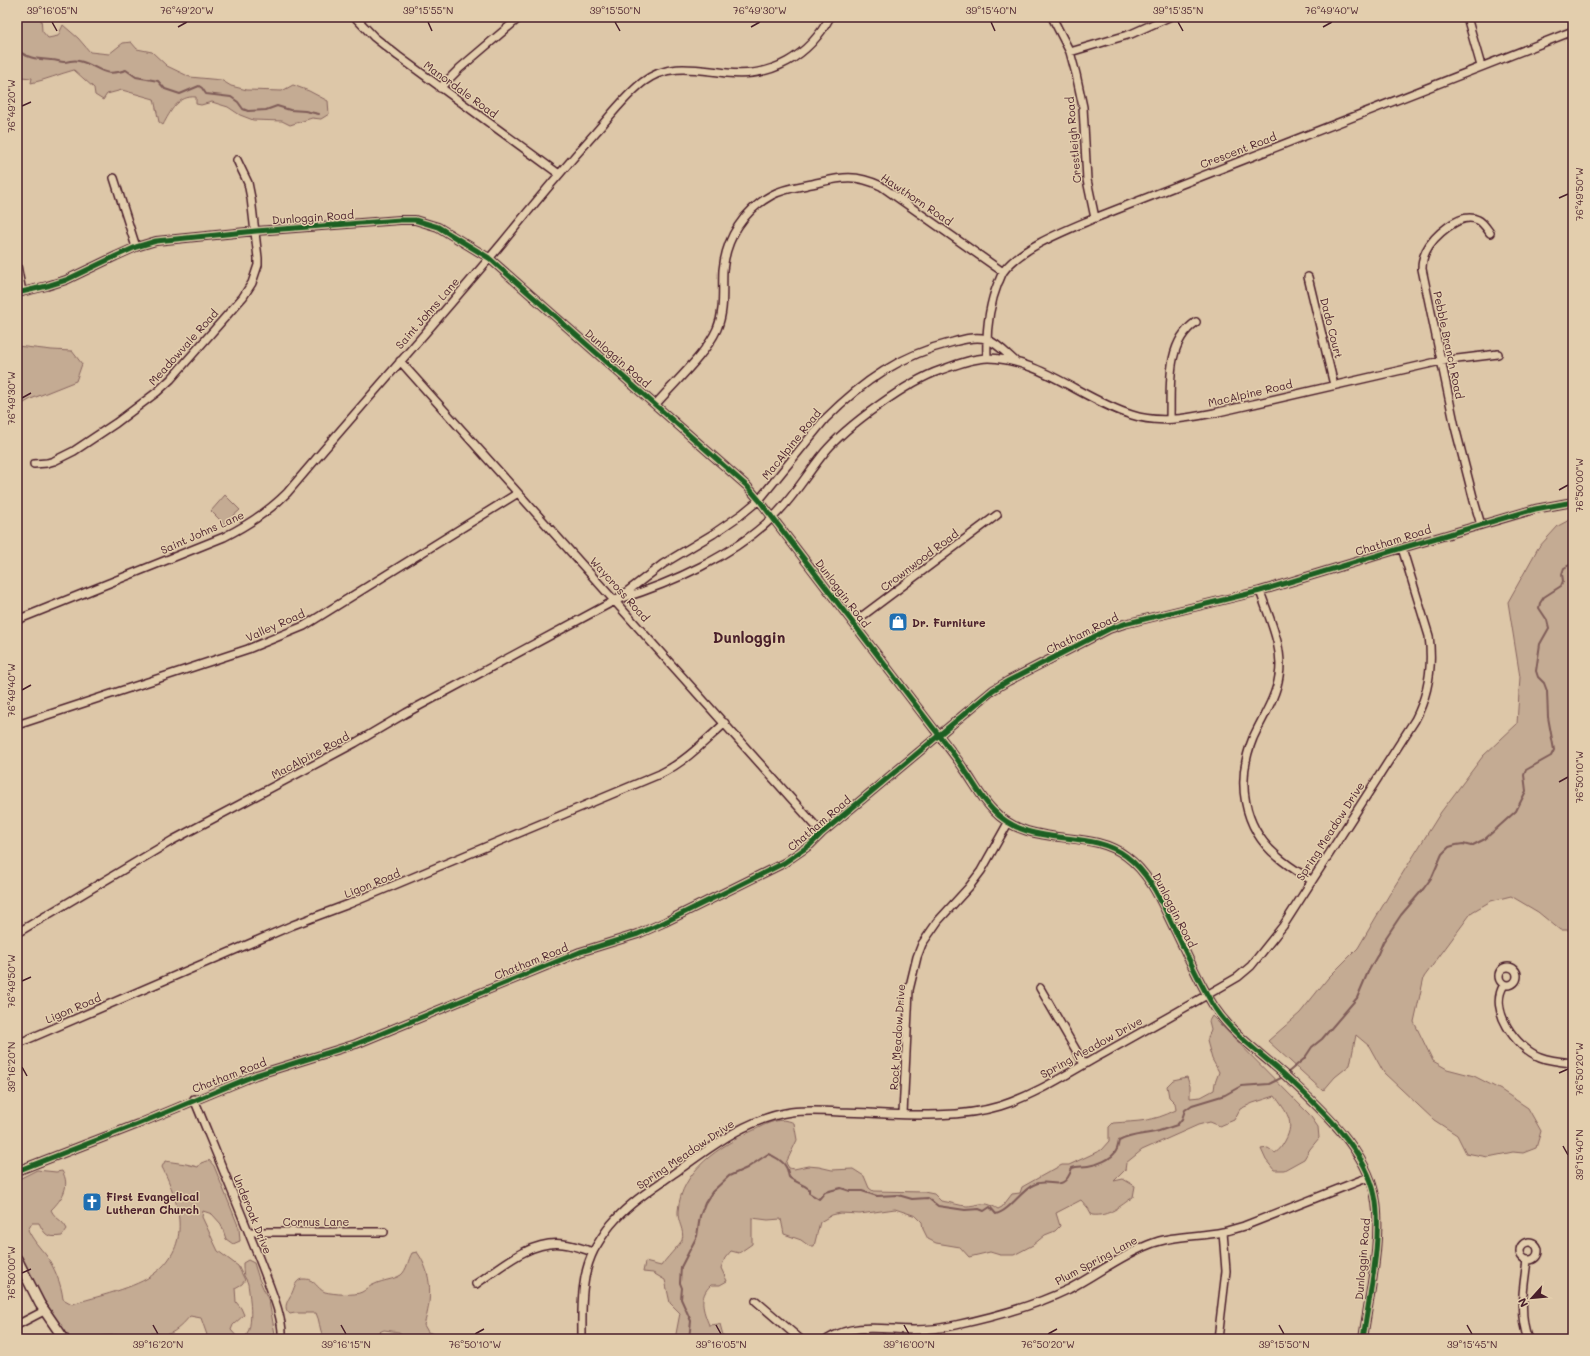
<svg xmlns="http://www.w3.org/2000/svg" width="1590" height="1356" viewBox="0 0 1590 1356" font-family="Mali,sans-serif">
	<style>
		.green { fill: #c4ab93; stroke: #87655f }
		.lines { fill: none; stroke-linecap: round; stroke-linejoin: round }
		.stream { stroke: #7f5c58; stroke-width: 2 }
		.minor-casing { stroke: #4a1f2b; stroke-width: 10 }
		.major-casing { stroke: #4a1f2b; stroke-width: 12 }
		.minor { stroke: #e3cead; stroke-width: 7 }
		.major { stroke: #e3cead; stroke-width: 9 }
		.cycleway-casing { stroke: #e3cead; stroke-width: 8 }
		.cycleway { stroke: #1b5e20; stroke-width: 5 }
		.ticks { fill: none; stroke: #4a1f2b; stroke-width: 1.5 }
		.labels { text-anchor: middle; dominant-baseline: central; stroke-width: 3; stroke-linejoin: round; paint-order: stroke }
		.street-label { font-size: 11px; fill: #4a1f2b; stroke: #e3cead }
		.poi-label { font-size: 11px; font-weight: bold; fill: #4a1f2b; stroke: #e3cead; text-anchor: start }
		.district-label { font-size: 15px; font-weight: bold; fill: #4a1f2b; stroke: #e3cead }
		.neatline { fill: none; stroke: #4a1f2b; stroke-width: 1.5 }
		.ticks-label { font-size: 10px; text-anchor: middle; fill: #4a1f2b }
	</style>
	<rect width="100%" height="100%" fill="#ddc7a8"/>
	<filter id="ink" filterUnits="userSpaceOnUse"><feTurbulence type="fractalNoise" baseFrequency=".025" numOctaves="2"/><feDisplacementMap in="SourceGraphic" scale="8" xChannelSelector="R" yChannelSelector="G"/><feConvolveMatrix kernelMatrix="1 2 1 2 8 2 1 2 1" color-interpolation-filters="sRGB"/></filter>
	<g filter="url(#ink)">
		<path class="green" d="M17,17H41L42,31L48,38L58,36L63,25L78,38L90,52L109,54L123,43L131,42L137,49L152,52L167,66L190,77L221,80L231,86L247,90L282,91L293,85L309,91L328,101L329,114L321,119L312,118L290,125L282,121L253,120L240,115L228,107L212,102L201,105L196,104V97C178,95 170,112 163,125L159,122L154,99L122,90L107,94L103,100L95,95L94,88L74,70C59,74 46,80 31,83L32,78L21,77L17,72Z
			M17,346L52,350L72,351L82,364L76,381L31,399L17,407Z
			M225,495L240,510L224,524L211,511Z
			M1573,518V930H1560L1538,912L1511,896L1491,901L1472,912L1424,977L1414,1022L1433,1061L1447,1069L1474,1076L1501,1090L1528,1108L1541,1131L1536,1148L1523,1153L1513,1152L1488,1157L1466,1153L1457,1135L1434,1120L1384,1073L1369,1046L1356,1035L1350,1065L1335,1077L1323,1091L1268,1041L1300,1013L1328,978L1358,948L1389,895L1441,812L1483,756L1517,724L1520,677L1508,602L1538,548L1558,526Z
			M1212,1016L1309,1114L1318,1127L1319,1138L1310,1149L1304,1159L1284,1170H1274L1266,1160L1261,1149L1268,1148L1275,1153C1280,1150 1282,1146 1285,1141C1296,1121 1286,1112 1275,1096L1253,1103L1240,1109L1234,1120L1220,1126L1210,1122L1198,1125L1142,1150L1126,1163L1125,1170L1114,1181L1123,1179L1135,1186L1133,1197C1120,1206 1109,1217 1092,1215L1088,1208L1081,1200L1056,1213L1060,1226L1055,1231L1045,1235L1033,1245L1014,1255H1000L990,1252L969,1257L960,1247L936,1243L928,1239L923,1229L922,1222L916,1216L895,1209L860,1214L840,1213L832,1215L820,1222L814,1246H809L801,1240L784,1234L781,1219L768,1220L752,1218V1244L739,1253L731,1251L725,1258L721,1268L727,1281L720,1285H711C698,1297 703,1310 709,1325L720,1324L724,1339H675L680,1313L670,1303L665,1280L653,1273L643,1272L645,1262L661,1266C664,1261 681,1243 682,1240C685,1230 677,1222 678,1211C681,1170 720,1146 754,1130C766,1124 780,1116 794,1123L797,1140L786,1163L789,1168L794,1169L808,1166L819,1167L832,1170L853,1169L864,1176L869,1188L873,1191L924,1192L934,1194L941,1201C950,1202 960,1206 967,1206C982,1205 983,1200 998,1209L1002,1207L1012,1194L1020,1193L1022,1187L1056,1168L1062,1165H1069L1101,1150L1109,1141V1127L1113,1123C1139,1121 1152,1122 1176,1110L1175,1103L1169,1097L1167,1086L1173,1080L1187,1077L1190,1086V1098L1201,1097L1214,1090L1215,1083L1219,1072L1212,1059L1207,1041L1211,1029L1209,1021Z
			M209,1160L214,1166L239,1228L240,1241L233,1244L226,1239L221,1224L212,1214L203,1211L202,1217L218,1251L238,1266L245,1280L242,1284L235,1288L236,1302L241,1308L244,1315L233,1325L231,1330L239,1339H204L207,1335L201,1318L190,1316C185,1322 176,1332 168,1334C163,1335 157,1333 152,1333C140,1335 128,1344 117,1335L103,1336L98,1339H70L56,1319L37,1289L17,1249V1180L37,1170L56,1172L62,1171C71,1186 62,1199 51,1210C56,1220 62,1219 67,1229L62,1236C47,1238 45,1235 39,1223H32L28,1230C33,1240 39,1247 46,1255C55,1269 61,1283 63,1299L72,1304C95,1297 137,1288 155,1273C192,1245 180,1203 162,1167L165,1161L186,1164L198,1167L201,1163Z
			M417,1252C433,1274 432,1300 424,1325L428,1332L447,1339H408L399,1332L384,1330L370,1336L369,1339H330L323,1336C319,1328 320,1321 316,1313H295L290,1314C282,1308 288,1300 292,1293C295,1286 296,1278 305,1279C315,1279 317,1289 325,1292C333,1294 355,1296 362,1292C366,1290 369,1286 375,1284C383,1280 393,1280 401,1275C407,1270 408,1260 412,1253Z
			M248,1260L254,1263L259,1279L269,1301L275,1334L272,1339H243C255,1331 250,1298 248,1284C247,1281 246,1279 244,1276C243,1272 243,1267 243,1263Z"/>
		<g class="lines">
			<path class="stream" d="M17,49C26,59 40,59 52,60C56,60 60,62 64,62C70,62 73,59 79,61C100,66 101,78 126,70L136,77L158,81L165,89L180,94L199,86L202,88L206,94L231,97L238,102L243,109L248,111L266,110L277,106L290,110L305,111L319,114
				M1286,1074L1304,1059L1312,1047L1322,1039L1357,998L1368,972L1377,956L1383,942L1401,915L1424,888L1432,877L1442,854L1449,847L1456,845L1463,844L1471,846L1485,839L1516,811L1526,791L1524,775L1526,770L1551,756L1554,750L1548,717L1547,691L1544,683L1538,677L1536,671L1540,644L1549,628L1547,620L1539,608L1540,603L1544,597L1561,586L1563,581L1562,574L1564,568L1573,563
				M689,1339L691,1321L681,1299L682,1288L680,1283L681,1267L697,1236L700,1216L705,1203L712,1192L729,1176L747,1168L768,1154C774,1156 783,1161 786,1167C788,1170 788,1174 789,1177C793,1181 803,1184 809,1189V1193L819,1199L825,1192L841,1188L850,1191H862L877,1196L898,1195L912,1199L928,1198L938,1206L965,1210L979,1209L984,1211L990,1207L996,1214C1009,1211 1020,1192 1033,1185C1050,1176 1063,1196 1072,1168C1077,1166 1082,1167 1088,1166C1097,1165 1112,1159 1116,1151C1118,1148 1118,1144 1119,1141C1132,1134 1145,1135 1159,1131C1165,1129 1171,1127 1177,1125L1182,1119L1185,1110L1192,1105L1225,1095L1241,1086L1269,1084L1283,1077"/>
			<defs>
				<path id="minor" d="M355,17L374,37L398,56L559,174
					M1052,17L1070,52L1076,74L1083,107L1087,180L1095,218
					M1467,17L1481,66
					M1070,52L1131,34L1169,17
					M440,88L460,68L520,17
					M114,178L136,247
					M17,266L22,292
					M1308,277L1334,385
					M17,293L47,286L66,280L116,256L136,247L156,241L256,231L400,220H415L438,227L489,258L747,486L759,500C816,575 874,650 931,725C942,739 954,754 964,769C974,783 981,798 993,810C1030,850 1088,827 1126,856C1149,873 1160,899 1172,924C1186,952 1198,981 1215,1008C1233,1035 1263,1055 1287,1077C1320,1108 1366,1149 1375,1196C1383,1237 1369,1296 1363,1339
					M987,358C986,332 988,308 998,283C1000,280 1001,275 1003,272C1021,247 1067,230 1095,218L1573,31
					M400,361C541,518 682,675 822,833
					M656,404C674,383 706,354 717,329C725,310 722,291 723,270C726,238 744,210 772,195C783,189 796,187 807,185C837,179 851,172 881,186L1003,272
					M1170,419C1171,387 1165,343 1196,322
					M34,464L47,463L54,461L74,451L116,423L157,392L171,379L243,297L252,283L258,265V258L251,198L248,183L237,160
					M1481,525L1474,501L1455,427L1422,269C1422,263 1423,257 1426,251C1433,237 1460,211 1478,220C1483,222 1487,229 1490,233
					M1260,591C1269,618 1284,648 1279,676C1276,698 1262,718 1253,738C1236,780 1242,827 1278,857C1288,866 1300,873 1311,880
					M620,599C672,583 732,556 772,518C792,500 806,475 824,453C846,426 908,381 941,370C955,365 973,358 988,358C1041,359 1083,400 1132,415C1159,424 1188,418 1214,413L1441,361L1498,354
					M17,620L224,537C248,525 268,512 287,493C358,409 432,327 503,242C533,205 564,168 596,132C611,115 625,96 643,82C669,62 697,70 727,73C772,78 809,56 830,17
					M853,623L997,515
					M17,725L248,649L304,626L518,493
					M17,933L173,840L355,743L406,713L616,600L663,564L713,534L742,514L759,500L825,419C863,381 900,355 953,342C964,339 976,336 986,339C997,343 1007,354 1015,361
					M1499 976a9 9 0 1 1 18 0a9 9 0 1 1-18 0Z
					M1504,985C1488,1009 1516,1048 1540,1057C1550,1061 1562,1062 1573,1063
					M1040,988L1084,1064
					M17,1044L293,925L349,904L660,774C685,762 704,742 725,723
					M194,1099C217,1155 240,1210 262,1266C269,1285 284,1319 282,1339
					M903,1114L909,990L917,957L922,944L938,921L969,887L981,871L1008,823
					M17,1171L138,1124L256,1075L356,1044L580,952L638,934L665,922L784,863L810,845L822,833L993,690L1008,681L1109,629L1124,624L1260,591L1402,548L1535,509L1573,502
					M249,1232H384
					M1520 1251a9 9 0 1 1 18 0a9 9 0 1 1-18 0Z
					M1527,1260C1524,1286 1518,1313 1528,1339
					M476,1284C501,1267 530,1240 563,1244C573,1245 584,1249 593,1252
					M756,1301L800,1339
					M17,1325L44,1311
					M582,1339C582,1309 580,1278 594,1250C600,1240 606,1229 615,1220C631,1202 653,1188 673,1174C710,1148 745,1119 791,1112C808,1110 824,1111 841,1112C891,1113 951,1121 1000,1106C1035,1095 1067,1074 1099,1056C1145,1030 1192,1004 1238,977L1251,966L1283,926L1415,720C1429,693 1433,666 1429,636L1402,548
					M828,1339C855,1322 885,1330 914,1330C928,1330 943,1328 956,1325C994,1317 1034,1306 1069,1289C1096,1275 1120,1256 1148,1245C1172,1235 1198,1237 1223,1232C1230,1230 1237,1228 1244,1226L1369,1177
					M1218,1339L1226,1271L1223,1232"/>
				<path id="major" d="M17,1259L40,1304L64,1339"/>
			</defs>
			<use href="#minor" class="minor-casing"/>
			<use href="#major" class="major-casing"/>
			<use href="#minor" class="minor"/>
			<use href="#major" class="major"/>
			<defs>
				<path id="cycleway" d="M17,293L47,286L66,280L116,256L136,247L156,241L256,231L400,220H415L438,227L489,258L747,486L759,500C816,575 874,650 931,725C942,739 954,754 964,769C974,783 981,798 993,810C1030,850 1088,827 1126,856C1149,873 1160,899 1172,924C1186,952 1198,981 1215,1008C1233,1035 1263,1055 1287,1077C1320,1108 1366,1149 1375,1196C1383,1237 1369,1296 1363,1339
					M17,1171L138,1124L256,1075L356,1044L580,952L638,934L665,922L784,863L810,845L822,833L993,690L1008,681L1109,629L1124,624L1260,591L1402,548L1535,509L1573,502"/>
			</defs>
			<use href="#cycleway" class="cycleway-casing"/>
			<use href="#cycleway" class="cycleway"/>
		</g>
	</g>
	<path class="ticks" d="M52,22L57,31M428,22L432,31M615,22L620,31M991,22L995,31M1178,22L1183,31M178,27L187,22M751,27L760,22M1323,27L1332,22M22,106L31,102M1559,198L1568,194M22,398L31,393M1559,490L1568,485M22,690L31,685M1559,782L1568,777M22,981L31,977M22,1067L27,1076M1559,1073L1568,1069M1563,1146L1568,1155M22,1273L31,1269M153,1325L158,1334M341,1325L346,1334M716,1325L721,1334M904,1325L909,1334M1279,1325L1284,1334M1467,1325L1472,1334M475,1334L484,1329M1048,1334L1057,1329"/>
	<defs>
		<symbol id="shop-square" viewBox="-11 -11 22 22"><rect x="-9" y="-9" width="18" height="18" rx="4" fill="#1f6fb2" stroke="#e3cead"/><path d="M-5-2.5h2.3a2.7 3.5 0 0 1 5.4 0H5L5.5 6h-11ZM-1.5-2.5h3a1.5 2.3 0 0 0-3 0Z" fill="#fff"/></symbol>
		<symbol id="church-square" viewBox="-11 -11 22 22"><rect x="-9" y="-9" width="18" height="18" rx="4" fill="#1f6fb2" stroke="#e3cead"/><path d="M-1.2-6h2.4v3.5h3.3v2.4h-3.3V6h-2.4V-.1h-3.3v-2.4h3.3Z" fill="#fff"/></symbol>
	</defs>
	<g fill-rule="evenodd">
		<use href="#shop-square" x="887" y="611" width="22" height="22"/>
		<use href="#church-square" x="81" y="1191" width="22" height="22"/>
	</g>
	<g class="labels">
		<g class="street-label">
			<text transform="translate(461 89) rotate(36)">Manordale Road</text>
			<text transform="translate(1073 140) rotate(-95)">Crestleigh Road</text>
			<text transform="translate(1238 150) rotate(-21)">Crescent Road</text>
			<text transform="translate(917 199) rotate(34)">Hawthorn Road</text>
			<text transform="translate(313 217) rotate(-4)">Dunloggin Road</text>
			<text transform="translate(427 313) rotate(-49)">Saint Johns Lane</text>
			<text transform="translate(1332 328) rotate(76)">Dado Court</text>
			<text transform="translate(1449 345) rotate(78)">Pebble Branch Road</text>
			<text transform="translate(183 347) rotate(-48)">Meadowvale Road</text>
			<text transform="translate(618 358) rotate(41)">Dunloggin Road</text>
			<text transform="translate(1250 393) rotate(-13)">MacAlpine Road</text>
			<text transform="translate(791 444) rotate(-51)">MacAlpine Road</text>
			<text transform="translate(202 532) rotate(-24)">Saint Johns Lane</text>
			<text transform="translate(1393 540) rotate(-17)">Chatham Road</text>
			<text transform="translate(919 560) rotate(-37)">Crownwood Road</text>
			<text transform="translate(620 589) rotate(48)">Waycross Road</text>
			<text transform="translate(843 593) rotate(53)">Dunloggin Road</text>
			<text transform="translate(275 625) rotate(-24)">Valley Road</text>
			<text transform="translate(1082 633) rotate(-26)">Chatham Road</text>
			<text transform="translate(310 755) rotate(-28)">MacAlpine Road</text>
			<text transform="translate(819 823) rotate(-40)">Chatham Road</text>
			<text transform="translate(1330 831) rotate(-57)">Spring Meadow Drive</text>
			<text transform="translate(372 883) rotate(-22)">Ligon Road</text>
			<text transform="translate(1175 910) rotate(63)">Dunloggin Road</text>
			<text transform="translate(531 961) rotate(-22)">Chatham Road</text>
			<text transform="translate(73 1008) rotate(-23)">Ligon Road</text>
			<text transform="translate(897 1037) rotate(-86)">Rock Meadow Drive</text>
			<text transform="translate(1091 1047) rotate(-29)">Spring Meadow Drive</text>
			<text transform="translate(229 1075) rotate(-21)">Chatham Road</text>
			<text transform="translate(685 1154) rotate(-34)">Spring Meadow Drive</text>
			<text transform="translate(253 1214) rotate(68)">Underoak Drive</text>
			<text x="316" y="1221">Cornus Lane</text>
			<text transform="translate(1362 1259) rotate(-85)">Dunloggin Road</text>
			<text transform="translate(1096 1260) rotate(-28)">Plum Spring Lane</text>
		</g>
		<g class="poi-label">
			<text x="912" y="622">Dr. Furniture</text>
			<text x="106" y="1196">First Evangelical<tspan x="106" dy="13">Lutheran Church</tspan></text>
		</g>
		<g class="district-label">
			<text x="749" y="637">Dunloggin</text>
		</g>
	</g>
	<rect width="1590" height="1356" fill="none" stroke="#e3cead" stroke-width="44"/>
	<g transform="translate(1532 1298) rotate(243)" stroke="#e3cead" stroke-width="3" paint-order="stroke">
	<path d="M0-3L7 15L0 10L-7 15Z" fill="#4a1f2b"/>
	<text y="-6" font-size="11" font-weight="bold" text-anchor="middle" fill="#4a1f2b">N</text>
	</g>
	<rect x="22" y="22" width="1546" height="1312" class="neatline"/>
	<g class="ticks-label">
		<text x="52" y="14">39°16'05"N</text>
		<text x="187" y="14">76°49'20"W</text>
		<text x="428" y="14">39°15'55"N</text>
		<text x="615" y="14">39°15'50"N</text>
		<text x="760" y="14">76°49'30"W</text>
		<text x="991" y="14">39°15'40"N</text>
		<text x="1178" y="14">39°15'35"N</text>
		<text x="1332" y="14">76°49'40"W</text>
		<text transform="translate(11 106) rotate(-90)" y="4">76°49'20"W</text>
		<text transform="translate(1579 194) rotate(-90)" y="4">76°49'50"W</text>
		<text transform="translate(11 398) rotate(-90)" y="4">76°49'30"W</text>
		<text transform="translate(1579 485) rotate(-90)" y="4">76°50'00"W</text>
		<text transform="translate(11 690) rotate(-90)" y="4">76°49'40"W</text>
		<text transform="translate(1579 777) rotate(-90)" y="4">76°50'10"W</text>
		<text transform="translate(11 981) rotate(-90)" y="4">76°49'50"W</text>
		<text transform="translate(11 1067) rotate(-90)" y="4">39°16'20"N</text>
		<text transform="translate(1579 1069) rotate(-90)" y="4">76°50'20"W</text>
		<text transform="translate(1579 1155) rotate(-90)" y="4">39°15'40"N</text>
		<text transform="translate(11 1273) rotate(-90)" y="4">76°50'00"W</text>
		<text x="158" y="1348">39°16'20"N</text>
		<text x="346" y="1348">39°16'15"N</text>
		<text x="475" y="1348">76°50'10"W</text>
		<text x="721" y="1348">39°16'05"N</text>
		<text x="909" y="1348">39°16'00"N</text>
		<text x="1048" y="1348">76°50'20"W</text>
		<text x="1284" y="1348">39°15'50"N</text>
		<text x="1472" y="1348">39°15'45"N</text>
	</g>
</svg>
